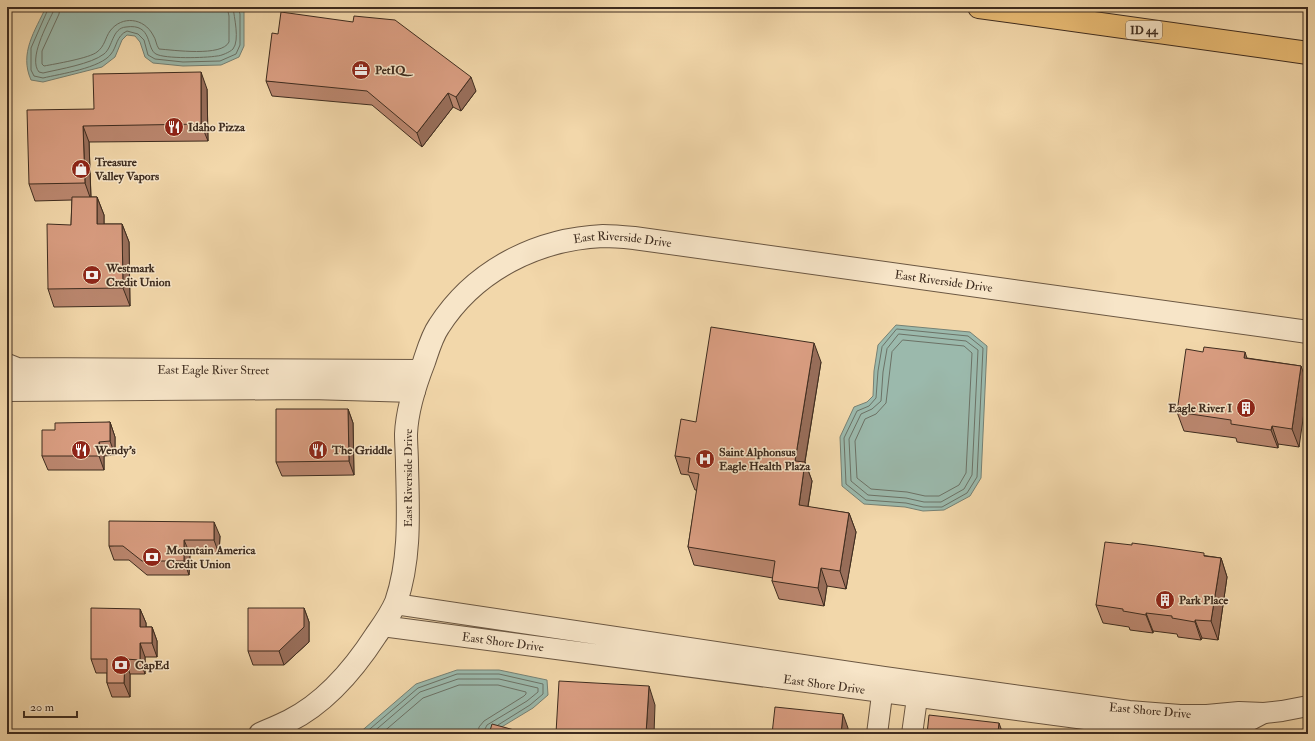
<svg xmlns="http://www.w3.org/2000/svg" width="1315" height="741" viewBox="0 0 1315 741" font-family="'IM FELL Double Pica',serif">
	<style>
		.water { fill: #9bb9ac; stroke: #768174 }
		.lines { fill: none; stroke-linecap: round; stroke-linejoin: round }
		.shore { stroke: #6c7266; stroke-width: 1 }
		.minor-casing { stroke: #6b5742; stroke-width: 22 }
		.tertiary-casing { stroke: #6b5742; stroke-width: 24 }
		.trunk-casing { stroke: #3e2c1f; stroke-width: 24 }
		.minor { stroke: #f7e5c8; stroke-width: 20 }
		.tertiary { stroke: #f7e5c8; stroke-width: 22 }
		.trunk { stroke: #e9bc75; stroke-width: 22 }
		.wall { fill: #bb876f; stroke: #3e2c1f }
		.shaded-wall { fill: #986e5a; stroke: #3e2c1f }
		.building { fill: #d99d81; stroke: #3e2c1f }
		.labels { text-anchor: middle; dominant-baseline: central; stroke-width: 3; stroke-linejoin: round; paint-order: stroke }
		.shield { fill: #f7e5c8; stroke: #766452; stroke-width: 1 }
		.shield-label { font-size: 11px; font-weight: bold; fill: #3e2c1f }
		.poi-label { font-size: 12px; font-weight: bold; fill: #3e2c1f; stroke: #f7e5c8; text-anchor: start }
		.street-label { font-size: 12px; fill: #3e2c1f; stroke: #f7e5c8 }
	</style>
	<rect width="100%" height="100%" fill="#f2d7aa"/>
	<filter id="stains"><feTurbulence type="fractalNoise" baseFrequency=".005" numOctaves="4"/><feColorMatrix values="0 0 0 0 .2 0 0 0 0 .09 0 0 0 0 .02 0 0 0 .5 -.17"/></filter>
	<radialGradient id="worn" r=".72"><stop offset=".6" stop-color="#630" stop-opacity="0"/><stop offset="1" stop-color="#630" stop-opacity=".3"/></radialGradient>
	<path class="water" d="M46,7H242L244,12V46L239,57L221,65L183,66L153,63L145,57L140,42L135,36L127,35L122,40L115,57L102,67L43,82L31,80C19,53 35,31 46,7Z
		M896,325L970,332L987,346L981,478L970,496L944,510L923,511L905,507L864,504L842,486L840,437L854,407L867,402L873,396L874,371L878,345Z
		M457,670H499L547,680L548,695L533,708L490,734H358L416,684Z"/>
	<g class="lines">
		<path class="shore" d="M49,7L31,48V70L34,76L43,78C60,74 101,68 111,54C117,47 116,36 127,31L138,34L144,40L148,55L155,59L183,62L220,61L236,54L240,45V14L238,7
			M54,7L53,12C47,25 28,59 39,72L43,73C60,69 91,64 104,54C113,47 112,28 126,27C153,23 146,49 156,54C165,59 205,58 217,56C221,56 230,52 233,49C240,40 234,17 233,7
			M60,7L59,14L42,51V64L44,66C55,64 90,58 97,52C105,46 105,38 110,31C122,15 144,18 153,35C156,39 156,45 159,49C173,50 222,57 229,42V16L227,7
			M897,329L968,336L983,348L977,477L967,493L942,507H923L906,503L866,500L846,484L844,438L857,411L869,406L876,398L878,371L882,347Z
			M899,334L966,341L978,350L972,475L964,489L941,502H924L906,498L868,495L851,481L849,439L861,414L872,409L881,401L883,372L887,349Z
			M903,340L964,346L972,353L966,473L959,485L939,496H925L907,492L871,489L857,478L855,441L865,419L876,414L886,403L892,352Z
			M364,734L418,688L457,674H499L543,684V694L530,705L498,725
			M371,734L420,692L458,679H499L538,688V692L527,701L487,725L485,729L484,734
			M381,734L423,698L459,685H498L526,692V694L524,696L484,721L479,727L478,734"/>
		<defs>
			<g id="minor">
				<path id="s1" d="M382,626L1153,728L1181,729L1241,725L1264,713L1239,712L1207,715H1180L1129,711L884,677L395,604"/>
				<path d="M1264,713L1282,711L1308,706"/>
				<path d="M877,734L884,679"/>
				<path d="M912,734L919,684"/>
			</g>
			<g id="tertiary">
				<path id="s2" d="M7,365L17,369L420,371"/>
				<path d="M7,390L311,388L414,391"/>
				<path id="s3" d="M260,734C269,730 279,726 289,721C325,703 354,669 376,635C383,625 391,614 396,602C411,558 408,511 407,465C407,455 406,444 406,434C407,409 415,385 424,362C428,350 432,336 439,326C475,270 537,239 603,236C613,236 624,237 634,238L1308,332"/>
			</g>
			<path id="trunk" d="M979,7L1308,53"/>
		</defs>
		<use href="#minor" class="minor-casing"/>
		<use href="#tertiary" class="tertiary-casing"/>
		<use href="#trunk" class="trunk-casing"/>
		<use href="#minor" class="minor"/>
		<use href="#tertiary" class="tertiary"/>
		<use href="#trunk" class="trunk"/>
	</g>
	<path class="wall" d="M266,81L476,91L461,111L453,107L422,147L372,105L272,96Z
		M207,89L208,141L89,142L91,197H97L104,215V224H122L129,242L130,306L54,307L48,289L71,225L72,200L35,201L29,184L94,109Z
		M1247,358L1301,366L1299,447L1278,444V448L1237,442L1236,438L1184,431L1177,412Z
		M821,362L805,462L812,481L808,507L849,513L856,532L846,589L827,586L824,606L779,599L772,581L773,578L694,565L688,547L697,490H695L689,475L681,474L675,456L696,422Z
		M348,409L353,423L354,475L282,476L276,462Z
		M110,422L115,437V455L104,456V470H48L42,456L55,430Z
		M220,536L219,554H190L189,575H147L129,560H114L109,546Z
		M1132,545L1221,558L1227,577L1218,640L1202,638L1201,640L1178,637L1177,634L1153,631V633L1130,630L1129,627L1103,623L1096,605Z
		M304,608L309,622V642L284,665H253L248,651Z
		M140,609L146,623V627H152L157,641V657H145V674H130V697H112L107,683V673H96L91,659Z"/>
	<path class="shaded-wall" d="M201,72L207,89L208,141L201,124Z
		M471,77L476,91L461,111L456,97Z
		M448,93L453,107L422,147L417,133Z
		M83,126L89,142L91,200L85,183Z
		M97,197L104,215V242L97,224Z
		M122,224L129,242L130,306L123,288Z
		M814,343L821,362L802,479L795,461Z
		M1245,352L1251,371L1244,358Z
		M1301,366L1308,385L1299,447L1292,429Z
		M348,409L353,423L354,475L349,461Z
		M110,422L115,437V455L110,441Z
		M1272,426L1278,444V448L1271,430Z
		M99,442L104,456V470L99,456Z
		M805,462L812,481L805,524L799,505Z
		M849,513L856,532L846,589L840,571Z
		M214,522L220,536L219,554L214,540Z
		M184,540L190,554L189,575L184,561Z
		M1221,558L1227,577L1218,640L1211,621Z
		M821,568L827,586L824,606L818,588Z
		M304,608L309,622V642L284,665L279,651Z
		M140,609L146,623V641L140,627Z
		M1146,613L1153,631V633L1146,615Z
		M1195,620L1202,638L1201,640L1195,622Z
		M152,627L157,641V657L152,643Z
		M140,643L145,657V674L140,660Z
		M125,659L130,674V697L124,683Z
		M649,686L655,705L654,734H646Z
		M843,714L848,728V734H841Z
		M999,723L1003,734L998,732Z"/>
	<path class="building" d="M281,12L353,22L354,16L395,20L471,77L456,97L448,93L417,133L367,91L266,81L272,33L278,34Z
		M201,72V124L83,126L85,183L29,184L27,110L94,109L93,74Z
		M72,197H97V224H122L123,288L48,289L47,224L71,225Z
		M711,327L814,343L795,461L805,462L799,505L849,513L840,571L821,568L818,588L772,581L775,561L688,547L699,474L688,472L690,458L675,456L681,419L696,422Z
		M1204,347L1245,352L1244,358L1301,366L1292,429L1272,426L1271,430L1231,424V420L1177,412L1186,349L1203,352Z
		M276,409H348L349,461L276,462Z
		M110,422V441L99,442V456H42V430H55V423Z
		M109,521L214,522V540H184V561H142L123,546H109Z
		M1105,542L1132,545V543L1155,546L1204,553V556L1221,558L1211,621L1195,620V622L1172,618V616L1146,613V615L1123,611V609L1096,605Z
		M91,608L140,609V627H152V643H140V660L125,659L124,683H107V659H91Z
		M248,608H304V627L279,651H248Z
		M559,681L649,686L646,734H572L556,733Z
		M775,707L843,714L841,734H772Z
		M929,715L999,723L998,732L1006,733V734H927Z
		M492,724L529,734H489Z"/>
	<defs>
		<symbol id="office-disc" viewBox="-11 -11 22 22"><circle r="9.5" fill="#8f2418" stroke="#f7e5c8"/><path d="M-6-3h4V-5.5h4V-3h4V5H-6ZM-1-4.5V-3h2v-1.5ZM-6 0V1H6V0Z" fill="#fff"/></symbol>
		<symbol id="restaurant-disc" viewBox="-11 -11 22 22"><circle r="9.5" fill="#8f2418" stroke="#f7e5c8"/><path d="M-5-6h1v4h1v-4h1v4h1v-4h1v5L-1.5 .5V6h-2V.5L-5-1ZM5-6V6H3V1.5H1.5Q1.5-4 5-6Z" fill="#fff"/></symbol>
		<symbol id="shop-disc" viewBox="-11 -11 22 22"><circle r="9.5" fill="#8f2418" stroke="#f7e5c8"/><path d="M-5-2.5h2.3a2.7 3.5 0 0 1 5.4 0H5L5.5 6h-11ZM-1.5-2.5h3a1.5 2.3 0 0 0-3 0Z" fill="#fff"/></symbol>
		<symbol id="bank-disc" viewBox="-11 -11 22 22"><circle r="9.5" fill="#8f2418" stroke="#f7e5c8"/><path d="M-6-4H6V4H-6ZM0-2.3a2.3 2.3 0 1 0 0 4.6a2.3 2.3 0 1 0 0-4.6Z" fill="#fff"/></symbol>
		<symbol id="building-disc" viewBox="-11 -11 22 22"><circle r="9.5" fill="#8f2418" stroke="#f7e5c8"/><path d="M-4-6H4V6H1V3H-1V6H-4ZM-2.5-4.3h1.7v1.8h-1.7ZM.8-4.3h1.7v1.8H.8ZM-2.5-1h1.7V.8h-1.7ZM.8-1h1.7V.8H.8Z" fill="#fff"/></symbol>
		<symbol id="hospital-disc" viewBox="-11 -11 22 22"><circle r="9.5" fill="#8f2418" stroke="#f7e5c8"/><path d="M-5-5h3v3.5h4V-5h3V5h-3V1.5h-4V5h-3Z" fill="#fff"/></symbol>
	</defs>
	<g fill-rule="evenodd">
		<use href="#office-disc" x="350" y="59" width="22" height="22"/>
		<use href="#restaurant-disc" x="163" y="116" width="22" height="22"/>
		<use href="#shop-disc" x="70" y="158" width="22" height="22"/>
		<use href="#bank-disc" x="81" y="264" width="22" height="22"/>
		<use href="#building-disc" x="1235" y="397" width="22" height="22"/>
		<use href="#restaurant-disc" x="70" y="439" width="22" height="22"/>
		<use href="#restaurant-disc" x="307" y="439" width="22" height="22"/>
		<use href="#hospital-disc" x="694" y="448" width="22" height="22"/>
		<use href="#bank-disc" x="141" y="546" width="22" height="22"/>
		<use href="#building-disc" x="1154" y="589" width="22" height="22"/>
		<use href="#bank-disc" x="110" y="654" width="22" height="22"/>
	</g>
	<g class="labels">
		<rect class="shield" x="1126" y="21" width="36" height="18" rx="3"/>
		<g class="shield-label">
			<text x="1144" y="30">ID 44</text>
		</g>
		<g class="poi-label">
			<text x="375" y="70">PetIQ</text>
			<text x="188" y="127">Idaho Pizza</text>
			<text x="95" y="162">Treasure<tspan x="95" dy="14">Valley Vapors</tspan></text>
			<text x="106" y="268">Westmark<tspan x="106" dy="14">Credit Union</tspan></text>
			<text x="1232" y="408" text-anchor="end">Eagle River I</text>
			<text x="95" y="450">Wendy's</text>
			<text x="332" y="450">The Griddle</text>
			<text x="719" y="452">Saint Alphonsus<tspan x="719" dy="14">Eagle Health Plaza</tspan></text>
			<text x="166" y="550">Mountain America<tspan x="166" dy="14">Credit Union</tspan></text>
			<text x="1179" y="600">Park Place</text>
			<text x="135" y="665">CapEd</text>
		</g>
		<g class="street-label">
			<text stroke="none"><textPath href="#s3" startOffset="691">East Riverside Drive</textPath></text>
			<text stroke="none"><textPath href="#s3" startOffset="1015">East Riverside Drive</textPath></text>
			<text stroke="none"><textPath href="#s2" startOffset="207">East Eagle River Street</textPath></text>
			<text transform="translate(408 478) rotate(-90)">East Riverside Drive</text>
			<text stroke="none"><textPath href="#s1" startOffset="122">East Shore Drive</textPath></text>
			<text stroke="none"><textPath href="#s1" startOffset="446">East Shore Drive</textPath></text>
			<text transform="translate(1150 711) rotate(5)">East Shore Drive</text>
		</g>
	</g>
	<rect width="1315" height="741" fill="none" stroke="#f2d7aa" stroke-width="24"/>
	<rect x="8" y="8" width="1299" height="725" fill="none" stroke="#3e2c1f" stroke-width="2"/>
	<rect x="12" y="12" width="1291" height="717" fill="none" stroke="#3e2c1f"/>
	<path d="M24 711v6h53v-6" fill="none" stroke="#3e2c1f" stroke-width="2"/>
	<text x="30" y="711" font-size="12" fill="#3e2c1f" stroke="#f7e5c8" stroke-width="3" paint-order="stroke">20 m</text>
	<rect width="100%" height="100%" filter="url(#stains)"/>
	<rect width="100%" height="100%" fill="url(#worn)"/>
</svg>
